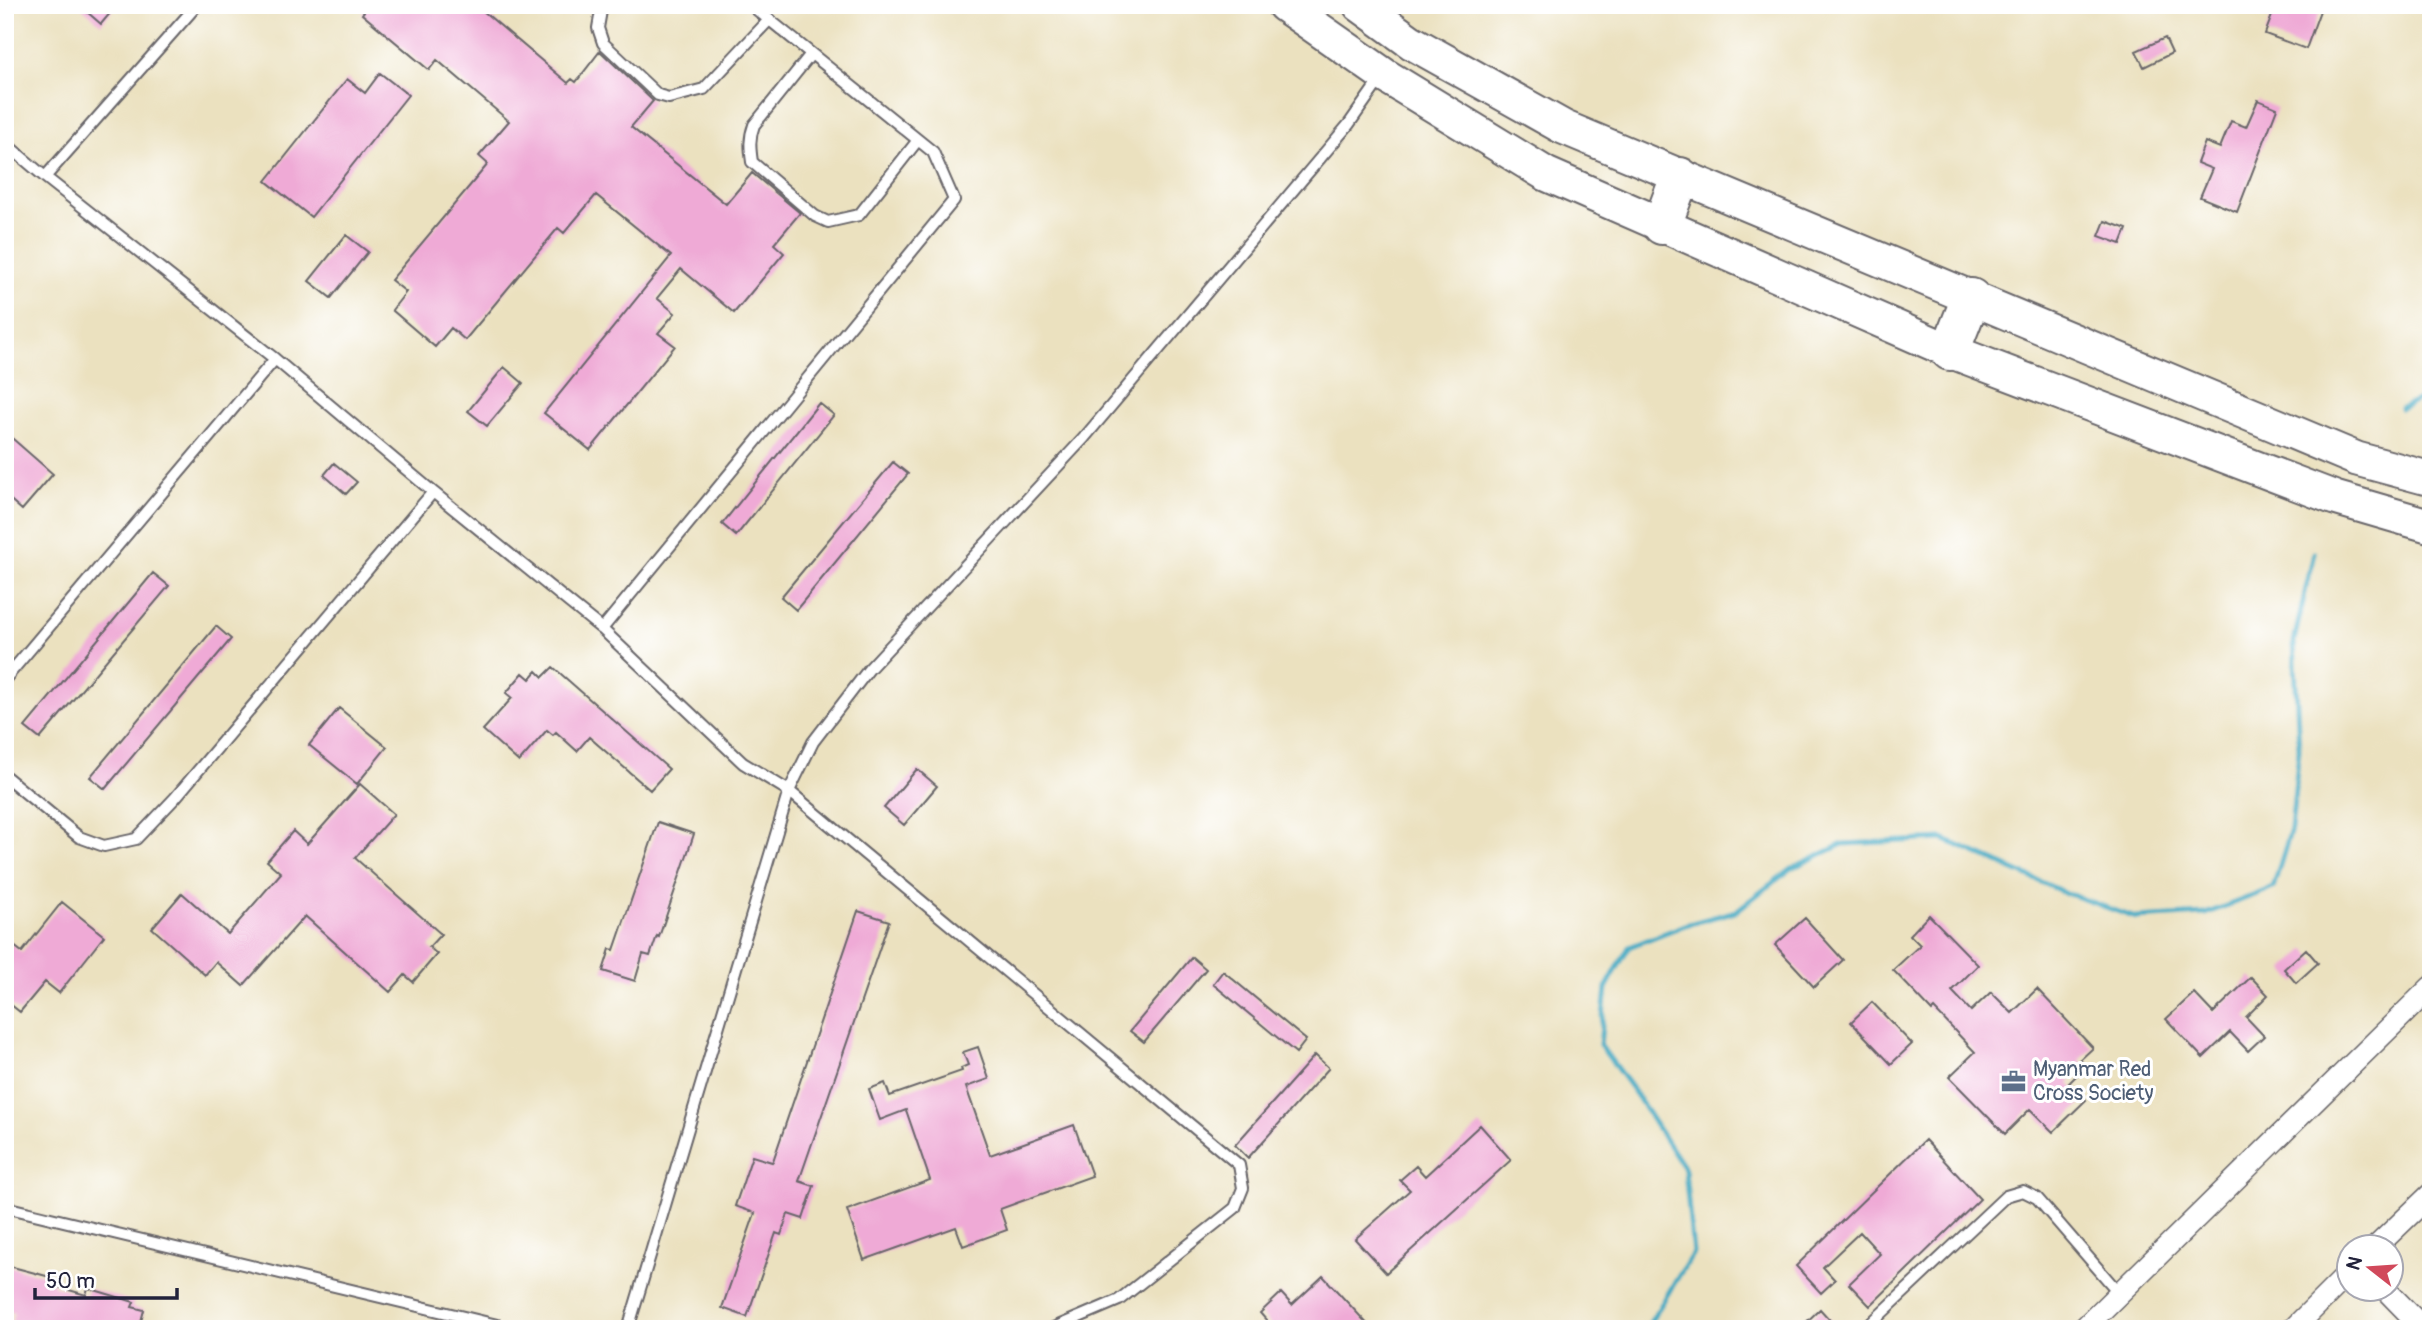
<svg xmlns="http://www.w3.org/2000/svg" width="2436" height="1334" viewBox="0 0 2436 1334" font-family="Pangolin,sans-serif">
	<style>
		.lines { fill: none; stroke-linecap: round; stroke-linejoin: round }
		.stream { stroke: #41a8c1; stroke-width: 5 }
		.building { fill: #efaad6 }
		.lane-casing { stroke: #686569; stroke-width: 14 }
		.street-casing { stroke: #686569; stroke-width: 24 }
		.primary-casing { stroke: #686569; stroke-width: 37 }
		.highway-casing { stroke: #686569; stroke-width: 42 }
		.lane { stroke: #fff; stroke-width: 10 }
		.street { stroke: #fff; stroke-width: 21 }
		.primary { stroke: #fff; stroke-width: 33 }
		.highway { stroke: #fff; stroke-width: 38 }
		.labels { text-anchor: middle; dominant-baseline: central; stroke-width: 6; stroke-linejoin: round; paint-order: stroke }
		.service-label { font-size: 21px; fill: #4e5e75; stroke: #fff; text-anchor: start }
	</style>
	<rect width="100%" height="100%" fill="#fff"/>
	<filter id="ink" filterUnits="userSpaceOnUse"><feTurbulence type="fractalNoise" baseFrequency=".0143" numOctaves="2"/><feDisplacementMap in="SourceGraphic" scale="14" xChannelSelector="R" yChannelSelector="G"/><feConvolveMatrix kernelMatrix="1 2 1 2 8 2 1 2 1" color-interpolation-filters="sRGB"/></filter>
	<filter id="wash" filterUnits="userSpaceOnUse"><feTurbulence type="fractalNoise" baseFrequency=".00686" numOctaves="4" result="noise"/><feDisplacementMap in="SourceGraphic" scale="28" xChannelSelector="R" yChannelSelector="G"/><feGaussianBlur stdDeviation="1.57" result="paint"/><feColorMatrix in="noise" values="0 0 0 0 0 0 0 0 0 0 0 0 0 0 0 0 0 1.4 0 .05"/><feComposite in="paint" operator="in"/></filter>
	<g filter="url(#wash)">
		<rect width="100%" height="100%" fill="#ebe1bf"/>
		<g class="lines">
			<path class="stream" d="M2401,408L2431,395
				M1646,1329L1693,1253L1685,1170L1635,1093L1600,1045L1606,988L1629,947L1685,925L1736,911L1792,868L1843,844L1943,839L2066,893L2136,918L2205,914L2273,888L2291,829L2299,750L2294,641L2314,553"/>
		</g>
		<g id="blocks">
			<path class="building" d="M79,5H117L101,24Z
				M369,5H476L568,83L572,79L576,82L600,51L653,101L631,127L726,204L752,173L800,213L774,244L784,253L734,313L681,269L657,298L675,313L658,333L675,346L590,450L544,413L671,256L596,195L564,233L558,228L465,340L451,328L435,347L392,310L406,292L391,280L488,164L479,156L509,121L437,60L429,70L362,14Z
				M2276,5H2322L2306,49L2265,34Z
				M2165,38L2172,53L2144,67L2136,51Z
				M380,73L408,95L311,217L266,181L347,79L365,93Z
				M2258,100L2277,108L2237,212L2200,197L2212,169L2197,163L2205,142L2220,148L2231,121L2246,127Z
				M2105,221L2127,229L2121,244L2099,236Z
				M346,235L368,252L331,298L309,281Z
				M504,367L523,383L487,426L468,411Z
				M819,403L834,415L736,536L722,524Z
				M5,432L53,474L22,510L5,495Z
				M893,462L908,474L796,610L781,597Z
				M334,463L357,482L346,494L324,475Z
				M153,573L169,586L40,739L25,727Z
				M216,626L231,639L105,789L90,777Z
				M553,667L669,769L650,790L589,737L577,751L556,732L553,735L547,730L519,762L483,730L512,698L506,693L523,673L530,679L537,671L543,677Z
				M339,708L387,747L357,784L309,745Z
				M917,769L937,786L904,825L884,808Z
				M360,784L394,814L355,858L441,934L429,947L437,954L413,982L405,975L390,992L305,916L243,986L216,962L205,975L152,928L182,893L228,934L281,873L267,861L293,831L307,844Z
				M658,822L694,834L659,937L657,936L650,956L643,954L635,981L603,971L610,949L614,950Z
				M62,902L104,936L59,993L45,982L20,1012L5,1000V939L22,952Z
				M858,911L889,921L799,1181L814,1186L803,1219L788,1214L781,1235L776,1233L747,1317L722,1308L755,1213L735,1206L752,1156L772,1162L773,1161Z
				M1929,915L1978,965L1952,991L1971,1011L1991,992L2012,1013L2037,989L2093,1048L2080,1060L2086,1066L2069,1083L2086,1100L2053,1132L2030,1109L2005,1134L1949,1077L1975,1052L1934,1009L1932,1011L1893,970L1920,945L1910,935Z
				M1805,918L1843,960L1814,987L1775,945Z
				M2306,949L2318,963L2296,983L2284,969Z
				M1192,957L1206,969L1144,1042L1130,1031Z
				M1223,971L1306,1040L1296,1053L1213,984Z
				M2251,977L2268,995L2246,1017L2264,1036L2248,1051L2230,1032L2203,1058L2166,1019L2194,993L2213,1013Z
				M1872,1002L1912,1044L1891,1064L1851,1022Z
				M978,1047L989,1079L966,1087L990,1155L1074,1125L1092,1176L1000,1209L1007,1230L963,1246L956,1227L864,1260L847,1210L930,1180L906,1110L880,1120L869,1089L885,1083L890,1096L962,1071L961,1068L968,1065L963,1052Z
				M1315,1055L1329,1068L1248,1158L1235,1145Z
				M1480,1125L1511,1160L1386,1273L1355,1239L1410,1190L1400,1180L1416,1166L1425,1176Z
				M1925,1140L1980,1199L1870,1306L1849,1284L1880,1254L1860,1232L1823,1267L1835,1280L1821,1293L1796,1266Z
				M5,1265L54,1278L52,1285L86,1295L88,1288L134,1302L132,1307L144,1310L139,1329H11L14,1313L5,1310Z
				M1323,1276L1372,1329H1274L1260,1313L1281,1293L1292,1305Z
				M1820,1309L1838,1329H1799Z"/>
		</g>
	</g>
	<g filter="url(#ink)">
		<use href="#blocks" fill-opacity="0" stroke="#686569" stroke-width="2"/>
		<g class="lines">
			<defs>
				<path id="lane" d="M602,5L598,28L603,43L658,95L669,98L704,89L769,20
					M811,54L754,125C749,138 750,148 752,162L815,216L828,222L859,215L918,140
					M5,143L45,177L275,359L433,492L602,629L743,763L789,791L1239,1165L1243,1188L1235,1208L1119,1300L1051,1329
					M45,177L197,5
					M602,629L954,200L933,152L751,5
					M5,679L275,359
					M5,776L79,837L104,846L136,839L175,798L433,492
					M5,1207L514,1329
					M628,1329L789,791L813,742L869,669L1084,438L1349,124L1382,77
					M1865,1329L2006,1196L2023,1191L2037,1198L2119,1293"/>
				<path id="street" d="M2377,1246L2431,1194
					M2384,1288L2424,1329
					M2083,1329L2431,987
					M2293,1329L2348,1274"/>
				<path id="primary" d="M1284,5L1384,75L1546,174L1950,351L2335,498L2431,526
					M1360,5L1411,42L1563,127L2357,459L2431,479"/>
				<path id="highway" d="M1662,225L1680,177
					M1950,351L1971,298"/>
			</defs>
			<use href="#lane" class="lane-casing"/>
			<use href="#street" class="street-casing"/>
			<use href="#primary" class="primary-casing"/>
			<use href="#highway" class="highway-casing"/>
			<use href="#lane" class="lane"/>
			<use href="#street" class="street"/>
			<use href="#primary" class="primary"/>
			<use href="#highway" class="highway"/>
		</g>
	</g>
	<defs>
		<symbol id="office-bare" viewBox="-9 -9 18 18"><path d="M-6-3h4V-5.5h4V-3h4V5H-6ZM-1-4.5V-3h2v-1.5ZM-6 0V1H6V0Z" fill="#5c6f8a" stroke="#fff" stroke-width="2.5" paint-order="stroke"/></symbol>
	</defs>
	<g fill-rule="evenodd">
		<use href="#office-bare" x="1996" y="1064" width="35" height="35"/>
	</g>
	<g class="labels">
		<g class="service-label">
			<text x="2033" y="1069">Myanmar Red<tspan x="2033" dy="24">Cross Society</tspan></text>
		</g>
	</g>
	<rect width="2436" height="1334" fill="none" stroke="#fff" stroke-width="28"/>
	<g transform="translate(2370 1268) rotate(287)"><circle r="33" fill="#ffffff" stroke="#a7a7b1" stroke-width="2"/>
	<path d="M0-5L12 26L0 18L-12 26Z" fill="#d1495b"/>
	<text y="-10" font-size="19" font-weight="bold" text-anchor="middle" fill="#22223b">N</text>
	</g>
	<path d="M35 1288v10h142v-10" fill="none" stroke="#22223b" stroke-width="3.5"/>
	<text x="46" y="1288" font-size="21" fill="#22223b" stroke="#ffffff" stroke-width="5" paint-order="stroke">50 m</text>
</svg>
